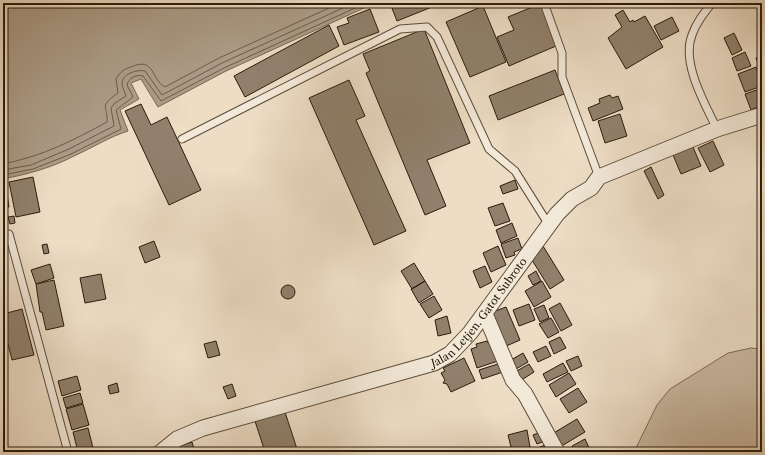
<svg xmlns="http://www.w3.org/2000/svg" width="765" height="455" viewBox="0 0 765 455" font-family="'Libre Caslon Text',serif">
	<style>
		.green { fill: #ccbca6; stroke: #7c6c59 }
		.water { fill: #ab9b86; stroke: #786855 }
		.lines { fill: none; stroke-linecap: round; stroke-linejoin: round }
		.shore { stroke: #6b5b49; stroke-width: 1 }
		.building { fill: #90806c; stroke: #2b1b0c }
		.lane-casing { stroke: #5c4c3a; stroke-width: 9 }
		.street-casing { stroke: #5c4c3a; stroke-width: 17 }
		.lane { stroke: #f3e9d9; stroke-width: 7 }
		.street { stroke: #f3e9d9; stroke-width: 15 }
		.labels { text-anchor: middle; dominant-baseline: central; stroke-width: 3.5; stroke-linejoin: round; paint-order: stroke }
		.street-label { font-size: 11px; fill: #2b1b0c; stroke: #f3e9d9 }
	</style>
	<rect width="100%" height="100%" fill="#edddc5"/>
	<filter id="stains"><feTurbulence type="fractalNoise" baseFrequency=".005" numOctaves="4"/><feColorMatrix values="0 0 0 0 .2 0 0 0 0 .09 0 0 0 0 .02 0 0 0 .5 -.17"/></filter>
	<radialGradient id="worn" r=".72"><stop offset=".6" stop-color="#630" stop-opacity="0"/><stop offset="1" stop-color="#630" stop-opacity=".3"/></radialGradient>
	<path class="green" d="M751,348L762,349V452H634L657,405L670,389L728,353Z"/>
	<path class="water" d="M3,3H375L226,71L158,107L141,79L131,83L139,99L120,110L128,131C109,137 92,148 74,156C51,168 28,174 3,179Z"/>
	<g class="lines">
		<path class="shore" d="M3,164C43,156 72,141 107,122C108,105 98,107 118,93L116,79C120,72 124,69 131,67C155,56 151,80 165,87L219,58L340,3
			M3,170L31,165L69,149L114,126L111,108L115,103L126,96C125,92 122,88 122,83C122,74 137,69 145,71L162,95L222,63L354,3
			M3,175L33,169L71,154L121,129L116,110L133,97L127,85C128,78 137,74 143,76L161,101L224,68L366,3"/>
	</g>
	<path class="building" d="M390,3H442L397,21Z
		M542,3L556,46L509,66L497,37L514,30L508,17Z
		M483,6L506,62L470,77L446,22Z
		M370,9L379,32L344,45L337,27L349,23L347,18Z
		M623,10L630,22L633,20L634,22L645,16L663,47L626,69L608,38L622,27L615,15Z
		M672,17L679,31L661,40L654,26Z
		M329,25L339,46L245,97L234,76Z
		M424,29L470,143L427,160L446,206L425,215L366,73L370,71L363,54Z
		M734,33L742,50L732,55L724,38Z
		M745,52L751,66L737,71L732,58Z
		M762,55V74L756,58Z
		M756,67L762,86L745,92L738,74Z
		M555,70L564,94L498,120L489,96Z
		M349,80L365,116L356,120L406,231L374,245L309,98Z
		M762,88V105L751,110L745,94Z
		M610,95L612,98L618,96L623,109L593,121L588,108L600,103L599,99Z
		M141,104L151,125L167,117L201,190L169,205L125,111Z
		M620,114L627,136L605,143L598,121Z
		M713,141L724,165L710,172L698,148Z
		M693,147L701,166L681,174L673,155Z
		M651,167L664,195L658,199L644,171Z
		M33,177L40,212L16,217L9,182Z
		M515,180L518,189L503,194L500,186Z
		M3,182H5L9,207L3,208Z
		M503,203L510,221L495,226L488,208Z
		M14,216L15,223L10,224L8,217Z
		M512,223L517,236L501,243L496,230Z
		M518,238L522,249L514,252L515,255L506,258L501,244Z
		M154,241L160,257L145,263L139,247Z
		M47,244L49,253L44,254L42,245Z
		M498,246L506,265L491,272L483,253Z
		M543,246L564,280L550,289L532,260Z
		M414,263L425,281L412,289L401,271Z
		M50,264L54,278L36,284L31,270Z
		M485,266L492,282L480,288L473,271Z
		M536,271L541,281L533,285L528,276Z
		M101,274L106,299L85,303L80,278Z
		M54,280L64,326L46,330L42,312H40L36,284Z
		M425,281L433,294L419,303L411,289Z
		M542,281L551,297L534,307L525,291Z
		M281 292a7 7 0 1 1 14 0a7 7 0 1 1-14 0Z
		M434,296L442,310L429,318L420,304Z
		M560,303L572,325L561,331L549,309Z
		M529,304L535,320L519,326L513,310Z
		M544,305L549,318L540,322L534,309Z
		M506,307L520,340L504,347L490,313Z
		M22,309L34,355L12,360L3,324V314Z
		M447,316L451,333L438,336L435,320Z
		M551,318L559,332L548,338L539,324Z
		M560,337L566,348L554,354L549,342Z
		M216,341L220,355L208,358L204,344Z
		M487,341L488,343L495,341L501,360L477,368L471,349L477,347L476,344Z
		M546,346L551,356L538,362L533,352Z
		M523,353L528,362L516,369L511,360Z
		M578,356L582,366L571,371L566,361Z
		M464,358L475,381L451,392L447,384L443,383L445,380L441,373L445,371L443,368Z
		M504,362L506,371L482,379L479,370Z
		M563,363L568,372L547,382L543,374Z
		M529,364L534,372L520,381L515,372Z
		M569,373L576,384L556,397L549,385Z
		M77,376L81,390L62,396L58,381Z
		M117,383L119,392L110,394L108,386Z
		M232,384L236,396L228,399L223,387Z
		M578,388L587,402L569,413L560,399Z
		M80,393L83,403L66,408L63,398Z
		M83,404L89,425L72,430L66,409Z
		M284,409L298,452H265L254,418Z
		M577,419L585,432L560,447L552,434Z
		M88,428L93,448L78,452L73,432Z
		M527,430L530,447L512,451L508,435Z
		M541,432L545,441L537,444L533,435Z
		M585,439L591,452H575L572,446Z
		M192,442L195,452H176L175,447Z
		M550,443L554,452H528Z"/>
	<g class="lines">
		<defs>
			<path id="lane" d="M544,3L562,53V77L599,177
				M712,3C704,13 696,23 692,35C681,63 705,104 717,129
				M182,139L400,29L427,27L437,37L489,149L515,171L549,225
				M9,234L68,452"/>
			<g id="street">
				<path d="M485,314L513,380L525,394L557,452"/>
				<path id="s1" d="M161,452L177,439L203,428L434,363L450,354L470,333L557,214L572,199L591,188L599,177L717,129L762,115"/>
			</g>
		</defs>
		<use href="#lane" class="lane-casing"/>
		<use href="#street" class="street-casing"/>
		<use href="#lane" class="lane"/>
		<use href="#street" class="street"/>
	</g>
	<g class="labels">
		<g class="street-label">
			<text stroke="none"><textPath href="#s1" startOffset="357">Jalan Letjen. Gatot Subroto</textPath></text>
		</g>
	</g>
	<rect width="765" height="455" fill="none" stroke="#edddc5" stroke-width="16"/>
	<rect x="4" y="4" width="757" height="447" fill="none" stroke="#2b1b0c" stroke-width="2"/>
	<rect x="8" y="8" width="749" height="439" fill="none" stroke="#2b1b0c"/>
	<rect width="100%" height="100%" filter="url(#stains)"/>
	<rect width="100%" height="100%" fill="url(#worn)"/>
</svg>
